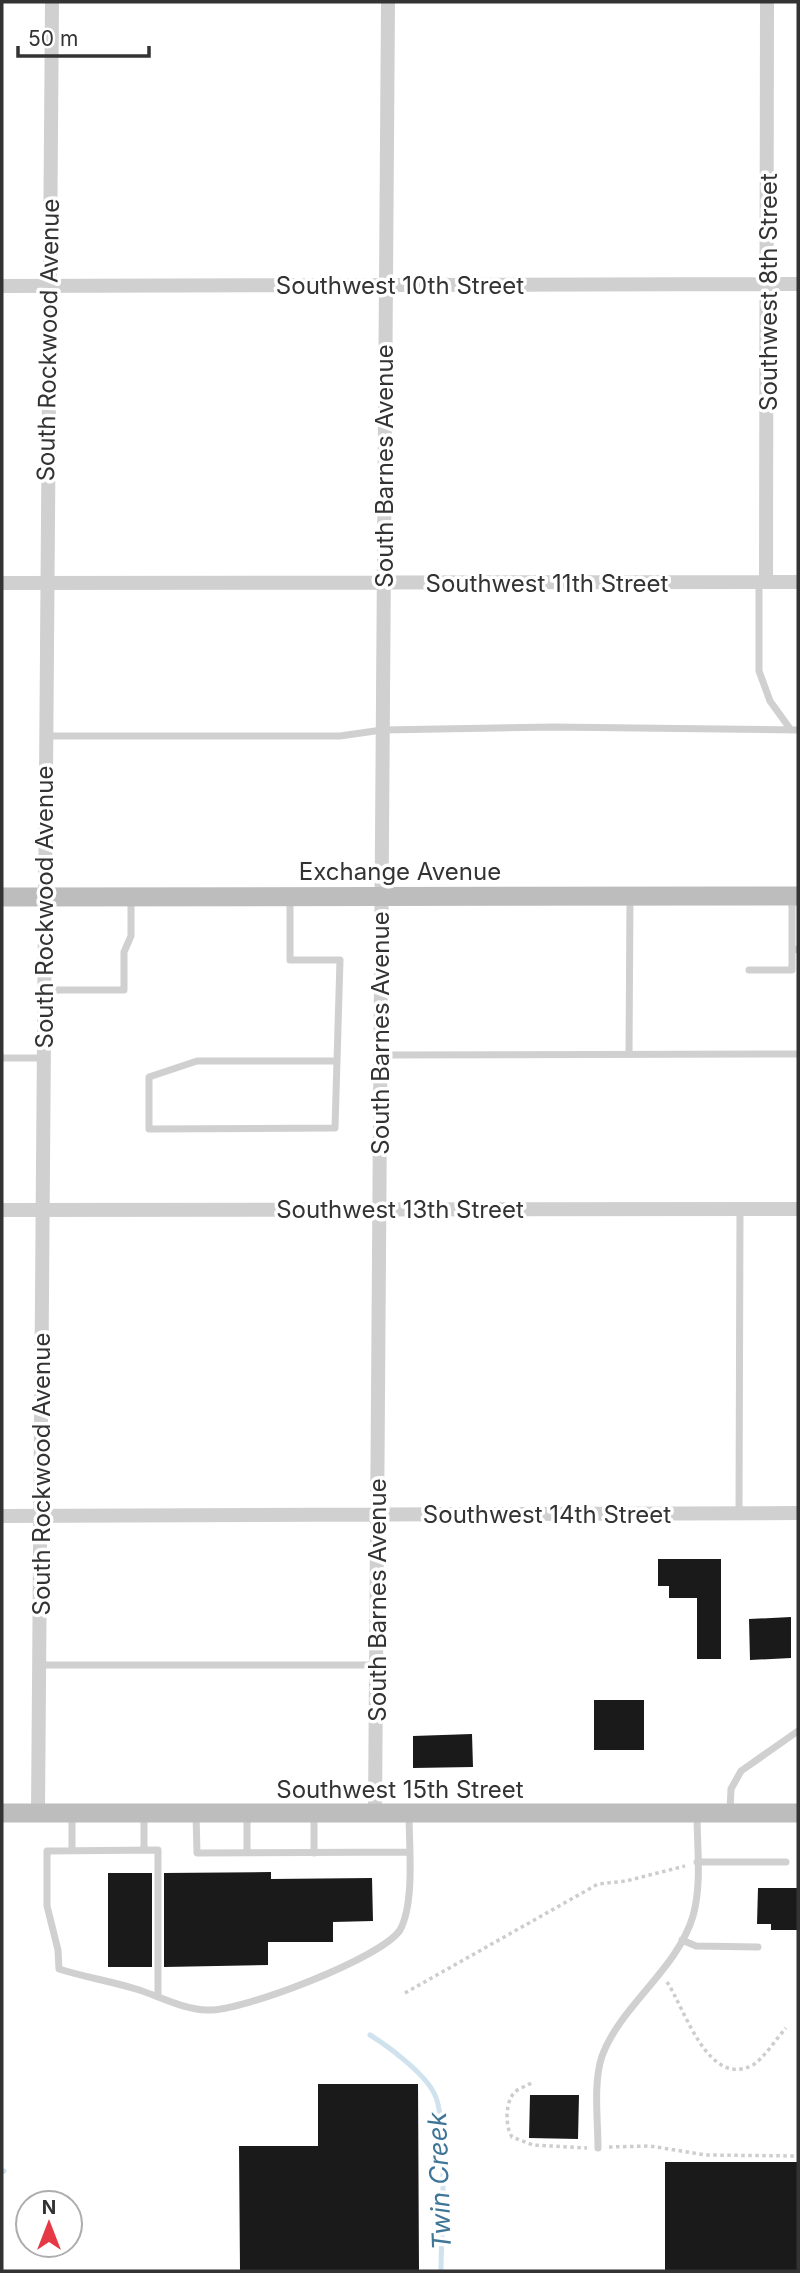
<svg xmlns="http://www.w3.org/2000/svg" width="800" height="2273" viewBox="0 0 800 2273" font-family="Inter,sans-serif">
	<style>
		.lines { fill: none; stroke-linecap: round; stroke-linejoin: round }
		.stream { stroke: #cfe2ee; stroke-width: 5 }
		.building { fill: #1a1a1a }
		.path { stroke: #cdcdcd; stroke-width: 3.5; stroke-dasharray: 3.5 3.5; stroke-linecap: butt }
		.service { stroke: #d0d0d0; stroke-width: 7 }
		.minor { stroke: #d0d0d0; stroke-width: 14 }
		.secondary { stroke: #bdbdbd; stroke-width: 19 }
		.labels { text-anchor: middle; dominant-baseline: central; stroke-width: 7; stroke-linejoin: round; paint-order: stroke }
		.street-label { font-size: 24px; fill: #333; stroke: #fff }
		.water-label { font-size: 26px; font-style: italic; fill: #3f7597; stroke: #fff }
	</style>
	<rect width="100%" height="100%" fill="#fff"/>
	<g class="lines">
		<path class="stream" d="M370,2035C388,2046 424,2073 434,2093C449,2120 441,2234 441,2271
			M2,2172L4,2171"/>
	</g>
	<path class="building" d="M658,1559H721V1659H697V1598H669V1586H658Z
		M791,1617V1658L750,1660L749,1619Z
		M594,1700H644V1750H594Z
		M472,1734L473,1767L413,1768V1736Z
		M271,1872V1879L372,1878L373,1921L333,1922V1942H268V1965L164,1967V1873Z
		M108,1873H152V1967H108Z
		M758,1888H798V1930H771V1924H757Z
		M318,2084H418L419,2271H240L239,2146H318Z
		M530,2095H579L578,2139L529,2138Z
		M665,2162H798V2271H665Z"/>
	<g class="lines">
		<path class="path" d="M667,1982C685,2009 708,2089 753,2065C765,2057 776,2039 786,2028
			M405,1993L598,1884L626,1881L685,1866
			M531,2083C527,2086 519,2088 515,2092C505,2101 505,2127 512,2137L533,2145L587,2148
			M609,2147L650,2146L706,2155L798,2156"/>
		<path class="service" d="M759,582V671L770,701L791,730
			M45,736H340L382,730L552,727L798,730
			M290,897V960H340L335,1128L149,1129V1077L197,1061H336
			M792,897V948L798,950
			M749,970H792V948
			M45,990H124V952L131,936V897
			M629,1054L630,897
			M380,1055L798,1054
			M2,1058H44
			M739,1513L740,1210
			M39,1665H377
			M730,1810L731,1789L741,1771L798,1731
			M72,1814V1851
			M196,1814L197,1853L409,1852
			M247,1814V1853
			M314,1815V1853
			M144,1816V1850
			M697,1862H786
			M682,1940L696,1946L758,1947
			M158,1996V1850L47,1851V1906L58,1950L59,1969C84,1977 110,1981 136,1989C159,1996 182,2009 207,2010C241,2012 382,1958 400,1930C415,1903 409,1845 409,1814
			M598,2148C598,2120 593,2083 602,2056C621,2005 677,1970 693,1916C702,1884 697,1847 697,1814"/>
		<path class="minor" d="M2,286L798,284
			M766,582L767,2
			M2,583L798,582
			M2,1210L798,1209
			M2,1516L798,1513
			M38,1813L52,2
			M375,1813L388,2"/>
		<path class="secondary" d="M2,897L798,896
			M2,1813H798"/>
	</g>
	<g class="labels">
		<g class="street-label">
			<text x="400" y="285">Southwest 10th Street</text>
			<text transform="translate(768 292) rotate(-90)">Southwest 8th Street</text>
			<text transform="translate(48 340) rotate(-89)">South Rockwood Avenue</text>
			<text transform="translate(384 466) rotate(-90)">South Barnes Avenue</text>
			<text x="547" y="583">Southwest 11th Street</text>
			<text x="400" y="871">Exchange Avenue</text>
			<text transform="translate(44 907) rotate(-90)">South Rockwood Avenue</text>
			<text transform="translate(380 1033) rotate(-90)">South Barnes Avenue</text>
			<text x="400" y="1209">Southwest 13th Street</text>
			<text transform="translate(41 1474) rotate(-90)">South Rockwood Avenue</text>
			<text x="547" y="1514">Southwest 14th Street</text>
			<text transform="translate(377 1600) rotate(-90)">South Barnes Avenue</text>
			<text x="400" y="1789">Southwest 15th Street</text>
		</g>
		<g class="water-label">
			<text transform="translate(439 2181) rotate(-92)">Twin Creek</text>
		</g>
	</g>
	<rect width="800" height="2273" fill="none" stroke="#333333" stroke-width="7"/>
	<g transform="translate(49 2224)"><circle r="33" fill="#ffffff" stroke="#adadad" stroke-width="2"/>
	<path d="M0-5L12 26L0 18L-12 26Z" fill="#e63946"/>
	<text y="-10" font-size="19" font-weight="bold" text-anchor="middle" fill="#333333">N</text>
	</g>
	<path d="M18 46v10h131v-10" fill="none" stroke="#333333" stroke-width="3.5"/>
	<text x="28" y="46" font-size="21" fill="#333333" stroke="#ffffff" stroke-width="5" paint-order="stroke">50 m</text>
</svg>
